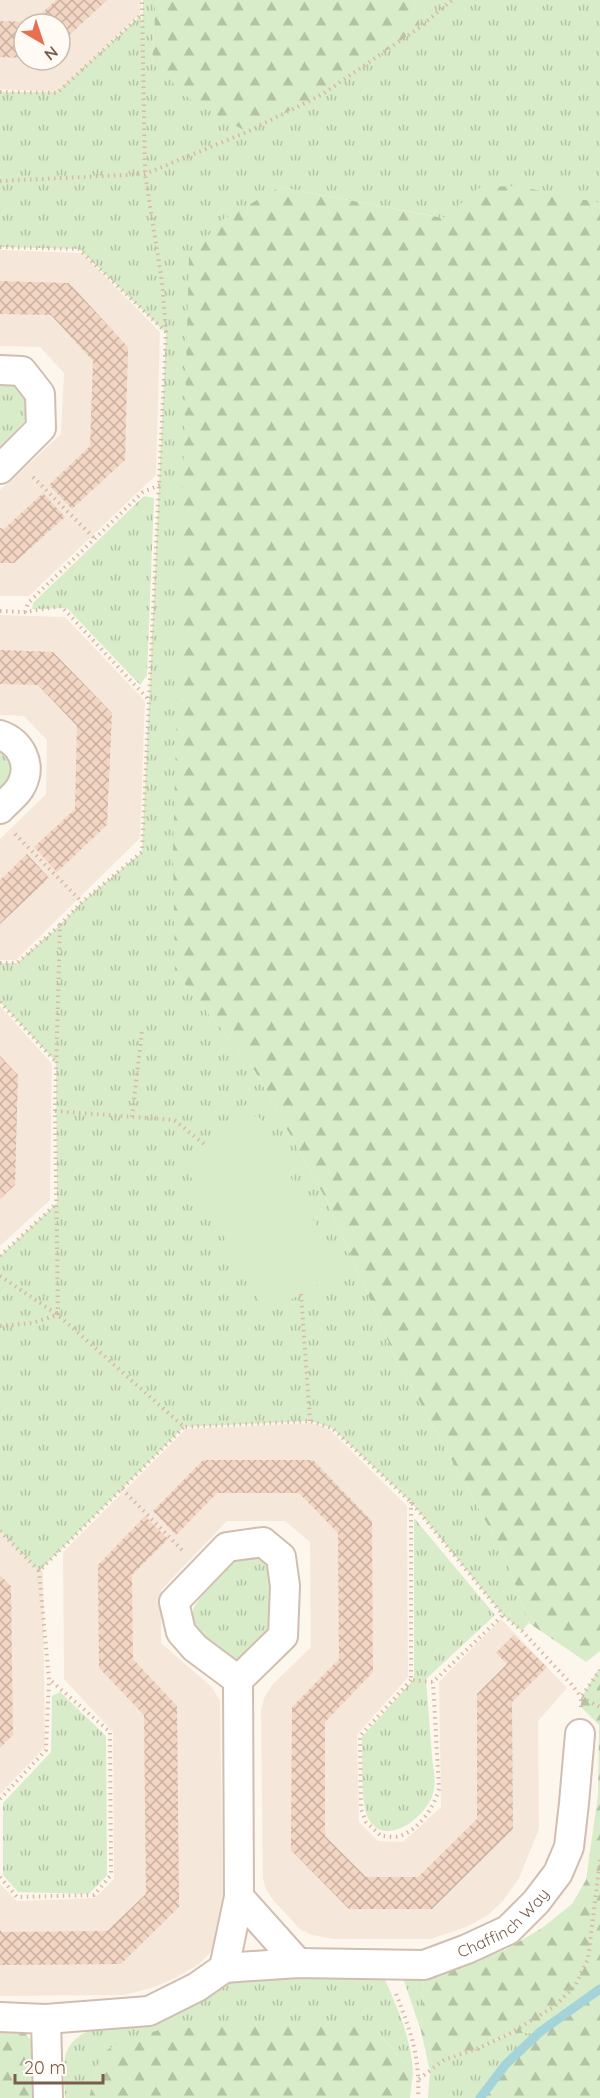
<svg xmlns="http://www.w3.org/2000/svg" width="600" height="2098" viewBox="0 0 600 2098" font-family="Quicksand,sans-serif">
	<style>
		.residential { fill: #f5e8da; fill-rule: evenodd }
		.grass { fill: url(#grass-tufts) }
		.forest { fill: url(#forest-firs) }
		.pitch { fill: #d8ecc9 }
		.lines { fill: none; stroke-linecap: round; stroke-linejoin: round }
		.stream { stroke: #a5d3da; stroke-width: 9 }
		.building { fill: url(#building-cross-hatch) }
		.minor-casing { stroke: #d1beb0; stroke-width: 32 }
		.path { stroke: #d9b8a5; stroke-width: 4; stroke-dasharray: 1.5 4.5; stroke-linecap: butt }
		.minor { stroke: #fff; stroke-width: 28 }
		.labels { text-anchor: middle; dominant-baseline: central; stroke-width: 4.5; stroke-linejoin: round; paint-order: stroke }
		.street-label { font-size: 16px; fill: #7a5c4d; stroke: #fffaf3 }
	</style>
	<defs>
		<pattern id="grass-tufts" width="24" height="20" patternUnits="userSpaceOnUse" patternTransform="scale(1.5)"><rect width="24" height="20" fill="#d8ecc9"/><path d="M3 7l-1-3M5 7V3M7 7l1-3M15 17l-1-3M17 17v-4M19 17l1-3" fill="none" stroke="#b4c2a5"/></pattern>
		<pattern id="forest-firs" width="22" height="20" patternUnits="userSpaceOnUse" patternTransform="scale(1.5)"><rect width="22" height="20" fill="#d8ecc9"/><path d="M5 1l3.5 6h-7zM16 11l3.5 6h-7z" fill="#b4c2a5"/></pattern>
		<pattern id="building-cross-hatch" width="8" height="8" patternUnits="userSpaceOnUse" patternTransform="scale(1.5)"><rect width="8" height="8" fill="#f3d5c3"/><path d="M0 0l8 8M0 8l8-8" fill="none" stroke="#cab0a1"/></pattern>
	</defs>
	<rect width="100%" height="100%" fill="#fdf6ec"/>
	<path class="residential" d="M0,0H141L140,14L58,92L0,89ZM24,24H60V60H24Z
		M0,250L82,253L160,332L156,475L29,596H0V490L61,434L64,373L40,347L0,346Z
		M0,615L65,617L145,701L140,838L16,960H0V839L46,794L47,740L24,716L0,715Z
		M0,1006L52,1064L50,1200L0,1246Z
		M311,1423L328,1428L407,1506L408,1677L357,1735L359,1822L378,1841L403,1842L441,1807L439,1682L501,1619L567,1688L538,1721L539,1829L519,1878L503,1901L488,1915L466,1927L431,1939H334L312,1935L301,1930L273,1900L266,1889L263,1879L261,1710L264,1698L272,1685L311,1647L310,1542L285,1521H227L161,1590V1643L212,1687L220,1701L223,1908L217,1939L211,1952L199,1964L177,1977L155,1987L124,1995L0,1996V1884L17,1901L95,1898L114,1879L113,1732L64,1679L63,1552L186,1429Z
		M0,1531L43,1572L45,1747L0,1794Z"/>
	<path class="grass" d="M143,0H156L152,63L419,27L414,0H600V203L481,187L444,218L280,187L175,972L255,1071L328,1203L395,1357L505,1556L529,1623L522,1631L503,1615L411,1502L332,1428L310,1421L184,1427L39,1571L0,1531V1256L57,1203L56,1062L0,1002V963H17L60,925L82,902L142,852L166,333L79,249L0,247V92H57L141,15L142,31Z
		M0,379H9L26,392L29,412L25,421L0,446Z
		M144,496L154,498L147,675L140,685L67,608L32,609L33,603Z
		M0,752C17,766 11,778 0,792Z
		M414,1518L495,1615L426,1679C428,1705 430,1731 432,1757C433,1767 436,1779 434,1789C431,1814 385,1851 368,1818C360,1802 363,1757 362,1737L414,1679Z
		M248,1556C259,1556 266,1559 274,1567L276,1627L239,1659L231,1658L200,1634L192,1617L194,1607L201,1597L235,1561Z
		M60,1692L106,1736L107,1875L89,1894L18,1892L3,1875V1803L51,1752L52,1696Z
		M424,1970L421,2031L401,1972Z
		M251,1973L383,1975C397,2007 411,2037 413,2072L367,2020L97,2066L89,2098H65C65,2082 60,2058 71,2044C90,2020 126,2027 153,2022C181,2016 201,1997 225,1984C233,1979 242,1976 251,1973Z
		M540,2032L506,2064L480,2098H428L430,2071L444,2060L479,2048L509,2034Z"/>
	<path class="forest" d="M156,0H414L420,27L323,94L247,132L191,100L152,63Z
		M517,186L600,203V1651L586,1662L529,1623L505,1556L395,1357L328,1203L255,1071L175,972L173,853L189,257L222,220L280,187L443,218L481,187Z
		M598,1670H600V2098H480L506,2064L539,2032L508,2034L479,2048L444,2060L430,2071L421,2031L424,1971L454,1969L505,1950L542,1928L572,1904L586,1880L598,1795L599,1725L581,1707V1698Z
		M367,2020L413,2072L410,2098H89L97,2066L107,2050L123,2040L163,2029Z
		M0,2030L23,2031L32,2041L40,2098H0Z"/>
	<path class="pitch" d="M258,1115L341,1272L266,1313L180,1157Z"/>
	<g class="lines">
		<path class="stream" d="M480,2098L506,2064L540,2032L600,1989"/>
	</g>
	<path class="building" d="M56,0H107L60,44V24H30Z
		M0,21L30,22V24H24V58L0,57Z
		M0,281L69,283L128,347L125,460L72,509L49,485L90,446L93,361L51,315L0,314Z
		M43,493L65,517L14,563H0V528L4,529Z
		M0,650L53,652L112,713L107,825L57,872L34,847L75,809L77,726L38,685L0,684Z
		M27,854L49,878L0,924V880Z
		M0,1056L18,1075L15,1185L0,1199Z
		M203,1460H313L372,1521L373,1672L325,1722V1836L366,1877H418L477,1819V1694L507,1664L496,1653L514,1635L547,1667L512,1702L513,1829L432,1909H349L291,1850L292,1707L339,1659L338,1533L299,1493H217L176,1535L153,1511Z
		M145,1516L168,1539L132,1575L133,1659L177,1706L179,1907L121,1964L0,1965V1930L2,1932L107,1931L146,1894L144,1715L99,1668L98,1565Z
		M0,1575L11,1586L13,1735L0,1748Z"/>
	<g class="lines">
		<defs>
			<g id="minor">
				<path d="M0,370L22,371L40,394L41,428L0,469"/>
				<path d="M0,735C20,742 32,763 22,784C18,794 7,801 0,809"/>
				<path d="M239,1897L298,1963"/>
				<path id="s1" d="M224,1968L298,1963L424,1965L467,1949L508,1930L536,1902L558,1873L569,1847L574,1803L580,1734"/>
				<path d="M0,2017L46,2019L48,2098"/>
				<path d="M46,2019L149,2011L197,1987L224,1968L239,1897L238,1680L283,1636L285,1586L281,1557L263,1542L227,1547L174,1602L181,1632L195,1648L238,1680"/>
			</g>
		</defs>
		<use href="#minor" class="minor-casing"/>
		<path class="path" d="M0,92L57,93L141,15
			M0,181L145,174L247,132L323,94L420,27L452,0
			M0,247L79,249L166,332
			M33,477L94,538
			M0,611L25,612L61,606L148,699
			M25,612L28,603L143,492L160,485
			M15,834L82,902
			M0,963H17L59,926
			M0,1002L56,1062
			M55,1111L174,1120L205,1145
			M132,1117L142,1031
			M0,1256L56,1204
			M0,1276L58,1315L184,1427L310,1421L332,1428L411,1502L503,1615L522,1631L573,1686L581,1697L600,1707
			M301,1294L310,1421
			M58,1315L55,1111L60,925L82,902L142,852L166,333L162,282L145,174L142,0
			M0,1326L32,1323L57,1315
			M122,1489L184,1552
			M411,1502V1680L433,1682L503,1615
			M0,1531L39,1571L184,1427
			M411,1680L360,1736L361,1809L366,1822L381,1836C387,1836 395,1838 400,1836C420,1829 434,1807 439,1789L433,1682
			M581,1707V1697L600,1670
			M0,1799L46,1750L49,1679L39,1571
			M0,1877L17,1897L94,1895L111,1875L110,1732L49,1679
			M396,1994C411,2032 420,2056 418,2098
			M419,2079L444,2060L479,2048L509,2034L555,2006L575,1986L588,1959L600,1860"/>
		<use href="#minor" class="minor"/>
	</g>
	<g class="labels">
		<g class="street-label">
			<text stroke="none"><textPath href="#s1" startOffset="291">Chaffinch Way</textPath></text>
		</g>
	</g>
	<g transform="translate(42 42) rotate(141)"><circle r="28" fill="#fffaf3" stroke="#cabbb1" stroke-width="1.5"/>
	<path d="M0-4.5L10 22L0 15L-10 22Z" fill="#e76f51"/>
	<text y="-9" font-size="16" font-weight="bold" text-anchor="middle" fill="#7a5c4d">N</text>
	</g>
	<path d="M15 2074v9h88v-9" fill="none" stroke="#7a5c4d" stroke-width="3"/>
	<text x="24" y="2074" font-size="18" fill="#7a5c4d" stroke="#fffaf3" stroke-width="4.5" paint-order="stroke">20 m</text>
</svg>
